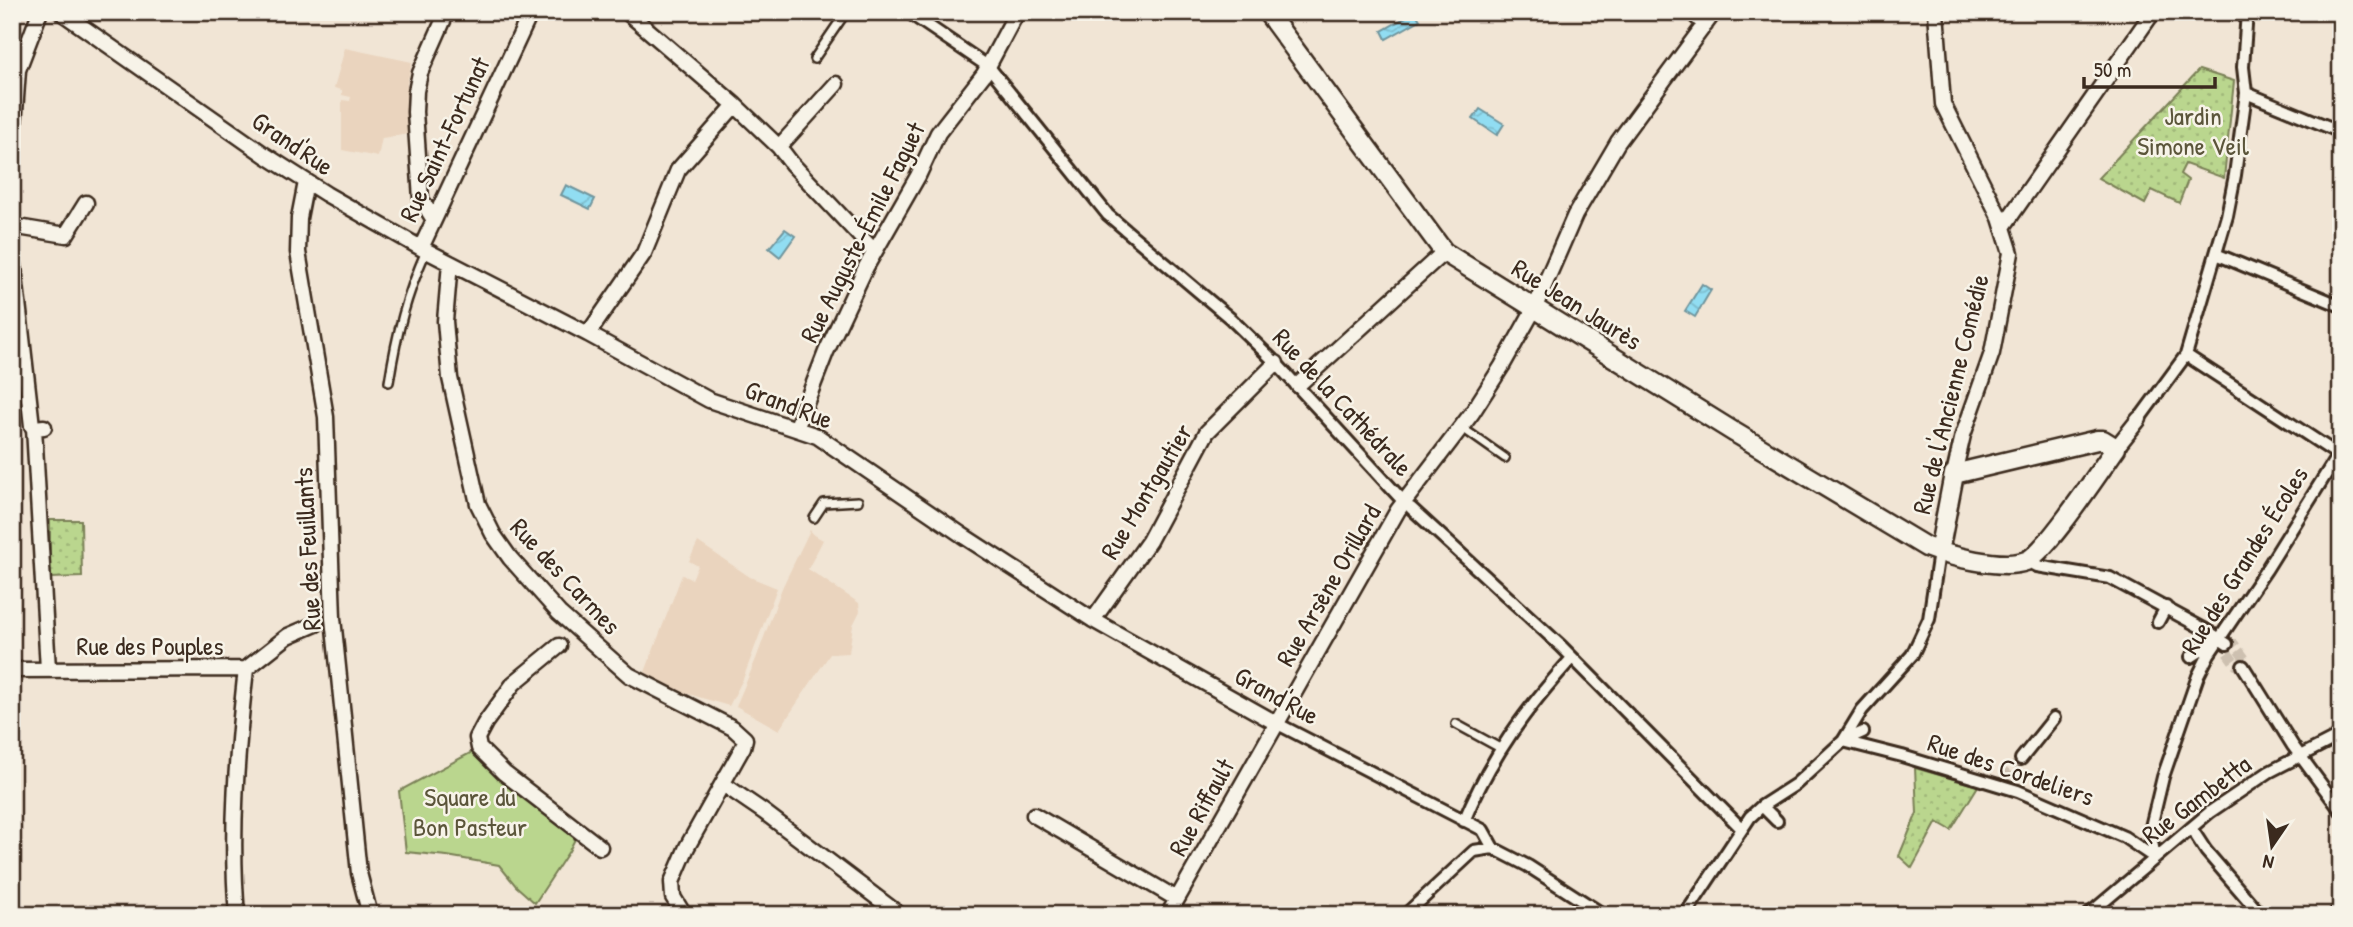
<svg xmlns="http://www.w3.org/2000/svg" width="2353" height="927" viewBox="0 0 2353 927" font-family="'Patrick Hand',sans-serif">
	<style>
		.built { fill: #ead4be }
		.grass { fill: url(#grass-dots); stroke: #7a8056; stroke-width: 2 }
		.park { fill: #bad68e; stroke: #7a8056; stroke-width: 2 }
		.water { fill: url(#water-waves); stroke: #6f959d; stroke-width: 2 }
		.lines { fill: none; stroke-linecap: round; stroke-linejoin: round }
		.pedestrian-tunnel { stroke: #cdc0b0; stroke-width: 10; stroke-dasharray: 10 5; stroke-linecap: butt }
		.service-casing { stroke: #3b2a1e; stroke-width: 12 }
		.pedestrian-casing { stroke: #3b2a1e; stroke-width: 16 }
		.minor-casing { stroke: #3b2a1e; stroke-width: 19 }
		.tertiary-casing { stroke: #3b2a1e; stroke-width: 23 }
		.service { stroke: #f7f3e8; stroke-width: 7 }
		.pedestrian { stroke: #f7f3e8; stroke-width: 10 }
		.minor { stroke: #f7f3e8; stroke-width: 14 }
		.tertiary { stroke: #f7f3e8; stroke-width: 18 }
		.labels { text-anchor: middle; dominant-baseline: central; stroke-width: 5; stroke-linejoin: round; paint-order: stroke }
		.park-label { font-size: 26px; fill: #5b553a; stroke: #f7f3e8 }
		.street-label { font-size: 26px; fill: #3b2a1e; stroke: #f7f3e8 }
	</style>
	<defs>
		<pattern id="grass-dots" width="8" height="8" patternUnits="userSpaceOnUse" patternTransform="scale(1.75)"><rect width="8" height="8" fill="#bad68e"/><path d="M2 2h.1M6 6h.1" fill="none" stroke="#a1b87a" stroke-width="1.8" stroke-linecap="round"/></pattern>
		<pattern id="water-waves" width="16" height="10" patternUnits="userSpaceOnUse" patternTransform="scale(1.75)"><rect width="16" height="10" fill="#91ddf2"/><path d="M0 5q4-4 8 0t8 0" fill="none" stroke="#7ebecf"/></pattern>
	</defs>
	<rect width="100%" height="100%" fill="#f1e5d5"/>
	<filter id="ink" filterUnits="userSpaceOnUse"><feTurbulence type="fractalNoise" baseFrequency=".0143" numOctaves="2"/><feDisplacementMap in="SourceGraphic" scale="14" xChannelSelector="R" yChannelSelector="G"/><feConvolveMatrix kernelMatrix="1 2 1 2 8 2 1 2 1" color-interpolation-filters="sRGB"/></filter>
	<g filter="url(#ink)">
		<path class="built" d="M345,48L412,62L407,84L409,134L382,138L378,157L342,150V100L350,101L351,97L342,95V90L334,88Z
			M810,530L813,534L823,540L808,569L859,603L860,611L853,625L849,653L830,654L779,730L736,706L756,659L782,588Z
			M698,542L750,577L777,588L743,679L729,706L675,690L645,672L682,575L692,579L698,566L689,561Z"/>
		<path class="grass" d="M2199,70L2234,81L2224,178L2185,164L2180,174L2188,180L2179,203L2152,190L2145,204L2098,178Z
			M50,520H81L82,577L50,578Z
			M1915,768L1978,786L1951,830L1937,822L1912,868L1899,856L1917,813Z"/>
		<path class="park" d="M474,751L578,833L569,851L535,903L516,886L499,865L447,856L406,852L399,791Z"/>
		<path class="water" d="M1415,12L1420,20L1386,39L1382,31Z
			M1480,109L1504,124L1497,135L1473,119Z
			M566,185L595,199L590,209L561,195Z
			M785,229L795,236L780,257L769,248Z
			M1702,284L1711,290L1695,317L1685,311Z"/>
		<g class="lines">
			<path class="pedestrian-tunnel" d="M2227,644H2234L2245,659L2243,666L2236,665L2226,651Z
				M2004,779L2021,759"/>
			<defs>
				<path id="service" d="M814,59L846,12
					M389,382C397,332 406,297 426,251
					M1461,427L1505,458
					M814,518L824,503L858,501
					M1456,724L1500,748"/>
				<path id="pedestrian" d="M908,12L989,67L1108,215L1231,319L1276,363L1404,502
					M2246,93L2341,132
					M2216,254L2341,306
					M2186,355L2337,454
					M2139,419L2186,355L2227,216L2235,175L2246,93L2243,67L2247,12
					M1411,508L1561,646L1742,829
					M2027,561L2037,566L2110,578L2206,630L2227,644
					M2158,622L2166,607
					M2191,657L2214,642
					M2243,666L2293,746L2341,811
					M1276,723L1483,830L1493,848
					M1843,741L1902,756L2018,791L2124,837L2155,858
					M1843,741L1863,732
					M2021,759L2054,718
					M1762,806L1777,821
					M1464,821C1491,756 1526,709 1572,658
					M2191,828L2206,851L2261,915
					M2155,858L2150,831L2163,777L2198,676L2209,654L2266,570L2341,450
					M1405,915L1474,851L1493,848L1528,866L1604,915
					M1685,915L1750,817L1762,806L1796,784L1843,741L1862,710L1912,655L1929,619L1939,552
					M2088,915L2210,812L2269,772L2341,735"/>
				<path id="minor" d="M61,12L265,155L326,194L421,248L588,334L709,400L817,436L962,535L1093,620L1276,723
					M627,12L735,105L779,147
					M1692,12L1705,25
					M1936,12L1943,104L2000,218L2011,253L1992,353L1963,435L1954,474
					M836,84L779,147L792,164L874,251
					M12,154L18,70L40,12
					M306,182L299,218L298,252L326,417L333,618L359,873L370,915
					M434,220L421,199L415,112L416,91L420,73L447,12
					M12,226L66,235L86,203
					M2003,227L2153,12
					M421,248L531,12
					M13,258L32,426L34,428L44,427
					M450,263L445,321L450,378L478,504L493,534L510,558L559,613L629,675L733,728L745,739L743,747L687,847L672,882L673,897L684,915
					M588,334L644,253L678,170L735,105
					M1298,385L1444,252
					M34,428L48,669
					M796,429L826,352L866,267L918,176L938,133L984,74L1017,12
					M2116,448L2139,419
					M1093,620L1149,541L1207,432L1276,363
					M559,646L514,683L485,723L477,738L479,748L504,773L600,847
					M12,670L246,669L288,636L316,624
					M723,784L764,812L900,915
					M1034,815L1177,899
					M237,915C230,833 237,750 246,669
					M1168,915L1398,510L1472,413L1502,366L1534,309L1575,215L1618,142L1714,12"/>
				<path id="tertiary" d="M1267,12L1444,252L1734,432L1926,547C1949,556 2002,570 2026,561C2046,553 2100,470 2116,448L2103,440H2097L1954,474L1939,552
					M2338,915L2341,913"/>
			</defs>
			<use href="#service" class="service-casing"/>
			<use href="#pedestrian" class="pedestrian-casing"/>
			<use href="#minor" class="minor-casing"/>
			<use href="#tertiary" class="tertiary-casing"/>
			<use href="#service" class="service"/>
			<use href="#pedestrian" class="pedestrian"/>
			<use href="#minor" class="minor"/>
			<use href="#tertiary" class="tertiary"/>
		</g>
	</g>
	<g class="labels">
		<g class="park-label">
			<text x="2193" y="115">Jardin<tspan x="2193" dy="30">Simone Veil</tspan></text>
			<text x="470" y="796">Square du<tspan x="470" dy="30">Bon Pasteur</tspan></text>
		</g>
		<g class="street-label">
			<text transform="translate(444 139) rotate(-65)">Rue Saint-Fortunat</text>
			<text transform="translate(293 143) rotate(34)">Grand'Rue</text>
			<text transform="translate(862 232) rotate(-63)">Rue Auguste-Émile Faguet</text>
			<text transform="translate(1577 304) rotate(32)">Rue Jean Jaurès</text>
			<text transform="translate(1950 394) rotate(-76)">Rue de l'Ancienne Comédie</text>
			<text transform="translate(1343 402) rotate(47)">Rue de la Cathédrale</text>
			<text transform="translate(789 404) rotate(21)">Grand'Rue</text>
			<text transform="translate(1146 491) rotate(-59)">Rue Montgautier</text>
			<text transform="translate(307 549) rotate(-93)">Rue des Feuillants</text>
			<text transform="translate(2244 560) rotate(-58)">Rue des Grandes Écoles</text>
			<text transform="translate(566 576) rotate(47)">Rue des Carmes</text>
			<text transform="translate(1328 585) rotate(-60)">Rue Arsène Orillard</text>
			<text x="150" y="645">Rue des Pouples</text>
			<text transform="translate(1277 695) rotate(29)">Grand'Rue</text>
			<text transform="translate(2011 769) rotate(19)">Rue des Cordeliers</text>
			<text transform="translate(2196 799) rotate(-37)">Rue Gambetta</text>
			<text transform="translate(1201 807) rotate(-61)">Rue Riffault</text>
		</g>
	</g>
	<rect width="2353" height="927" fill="none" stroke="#f7f3e8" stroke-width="42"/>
	<rect x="21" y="21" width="2311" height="885" fill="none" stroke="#3b2a1e" stroke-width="2.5" filter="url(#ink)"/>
	<g transform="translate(2272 846) rotate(193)" stroke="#f7f3e8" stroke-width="5" paint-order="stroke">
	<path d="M0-5L12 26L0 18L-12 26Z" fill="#3b2a1e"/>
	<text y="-10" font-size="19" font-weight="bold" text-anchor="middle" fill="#3b2a1e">N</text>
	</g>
	<path d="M2084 77v10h131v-10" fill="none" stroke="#3b2a1e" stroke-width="3.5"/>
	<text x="2094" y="77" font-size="21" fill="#3b2a1e" stroke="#f7f3e8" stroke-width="5" paint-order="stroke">50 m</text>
</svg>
